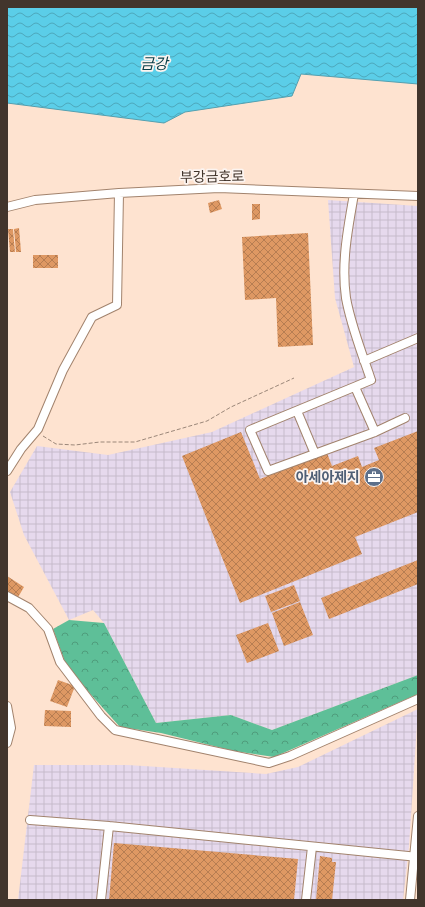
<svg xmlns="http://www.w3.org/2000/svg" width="425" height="907" viewBox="0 0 425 907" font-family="Figtree,'Noto Sans KR',sans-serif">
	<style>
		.industrial { fill: url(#industrial-grid) }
		.forest { fill: url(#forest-crowns) }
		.water { fill: url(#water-waves); stroke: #54a0b0 }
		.building { fill: url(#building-cross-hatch) }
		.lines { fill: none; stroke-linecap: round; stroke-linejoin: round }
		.minor-casing { stroke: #a2836d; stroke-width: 10 }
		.path { stroke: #9b8779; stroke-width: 1; stroke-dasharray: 4 2; stroke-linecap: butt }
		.minor { stroke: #fff; stroke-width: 8 }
		.labels { text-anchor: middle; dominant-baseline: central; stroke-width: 3.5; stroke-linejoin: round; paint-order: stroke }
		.street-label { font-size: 14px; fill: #42352c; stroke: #fcf4f0 }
		.service-label { font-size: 14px; font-weight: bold; fill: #4e5e75; stroke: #fcf4f0; text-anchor: end }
		.water-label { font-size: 15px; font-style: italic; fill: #0a404a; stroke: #fcf4f0 }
	</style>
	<defs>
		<pattern id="industrial-grid" width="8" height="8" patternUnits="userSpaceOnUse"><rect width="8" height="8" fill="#e6d9ed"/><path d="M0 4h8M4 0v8" fill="none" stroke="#c6bbcb"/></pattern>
		<pattern id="forest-crowns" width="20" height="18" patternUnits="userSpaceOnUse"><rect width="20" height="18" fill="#5ebf98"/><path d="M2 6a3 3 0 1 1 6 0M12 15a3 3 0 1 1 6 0" fill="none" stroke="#4f9c7c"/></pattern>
		<pattern id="water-waves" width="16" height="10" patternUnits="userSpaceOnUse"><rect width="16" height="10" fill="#5bcee8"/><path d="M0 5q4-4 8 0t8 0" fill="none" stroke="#4da8bc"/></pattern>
		<pattern id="building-cross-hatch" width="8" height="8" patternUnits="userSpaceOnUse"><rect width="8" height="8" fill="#de9863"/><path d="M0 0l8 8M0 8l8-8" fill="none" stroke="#b67d52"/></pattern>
	</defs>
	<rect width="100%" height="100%" fill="#fee3d0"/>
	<path class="industrial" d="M328,200L418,206V675L272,730L231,715L156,723L104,623L93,610L69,620L24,535L10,492L37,446L108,455L212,432L354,367L335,298Z
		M418,709L409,846L403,900H18L34,765H128L266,774L298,767Z"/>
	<path class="forest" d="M69,620L104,623L156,723L231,715L272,730L418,675V694L274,757L234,751L161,733L120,727L85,688L65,662L53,629Z"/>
	<path class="water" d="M7,7H418V84L301,74L292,96L185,112L164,123L7,103Z"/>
	<path class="building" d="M219,200L222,209L210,213L208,203Z
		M252,204H260V219L252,220Z
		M19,228L21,252H16L14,229Z
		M8,229H13L15,252H10Z
		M308,233L313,345L278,347L276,298L245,300L242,237Z
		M33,255H58V268H33Z
		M418,431V512L355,537L362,554L240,603L182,456L241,432L260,479L327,453L332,466L358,456L362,467L379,460L374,448Z
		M418,560V584L329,619L321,598Z
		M7,576L24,587L17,599L7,593Z
		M294,585L300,601L271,612L265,596Z
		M300,602L313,635L284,646L272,613Z
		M268,623L279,651L247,663L236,635Z
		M58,680L75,686L67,707L50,701Z
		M45,710L71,711V727L44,726Z
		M114,843L298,859L294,900H109Z
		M320,856L332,858V862H336L332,900H316Z"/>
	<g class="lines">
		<defs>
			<path id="minor" d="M354,194C348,228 341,263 346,298C351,326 362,353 371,380L250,430L268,471L375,432
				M7,207L35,200L119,193L219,188L418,196
				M364,361L418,338
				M355,387L375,432L405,418
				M297,411L315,454
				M7,471L21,449L38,429L63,370L92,317L117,305L119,193
				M7,596L29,608L48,629L60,662L101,716L115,730L269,763L290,756L418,699
				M7,706L11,728L7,743
				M30,820L109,826L418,857
				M101,900L109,826
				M306,900L312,847
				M410,900L418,816"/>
		</defs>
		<use href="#minor" class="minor-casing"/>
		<path class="path" d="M43,436L56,444L75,445L100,442H135L207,421L231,407L294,378"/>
		<use href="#minor" class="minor"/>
	</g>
	<defs>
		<symbol id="office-disc" viewBox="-11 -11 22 22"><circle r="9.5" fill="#5c6f8a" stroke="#fcf4f0"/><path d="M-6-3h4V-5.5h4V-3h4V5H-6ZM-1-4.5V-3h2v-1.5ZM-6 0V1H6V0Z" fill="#fff"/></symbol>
	</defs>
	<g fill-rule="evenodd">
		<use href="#office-disc" x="363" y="466" width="22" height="22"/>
	</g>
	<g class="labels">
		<g class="street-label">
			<text transform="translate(212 177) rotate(-1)">부강금호로</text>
		</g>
		<g class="service-label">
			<text x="360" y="477">아세아제지</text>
		</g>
		<g class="water-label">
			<text x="154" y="64">금강</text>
		</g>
	</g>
	<rect width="425" height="907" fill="none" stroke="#42352c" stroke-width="16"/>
</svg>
